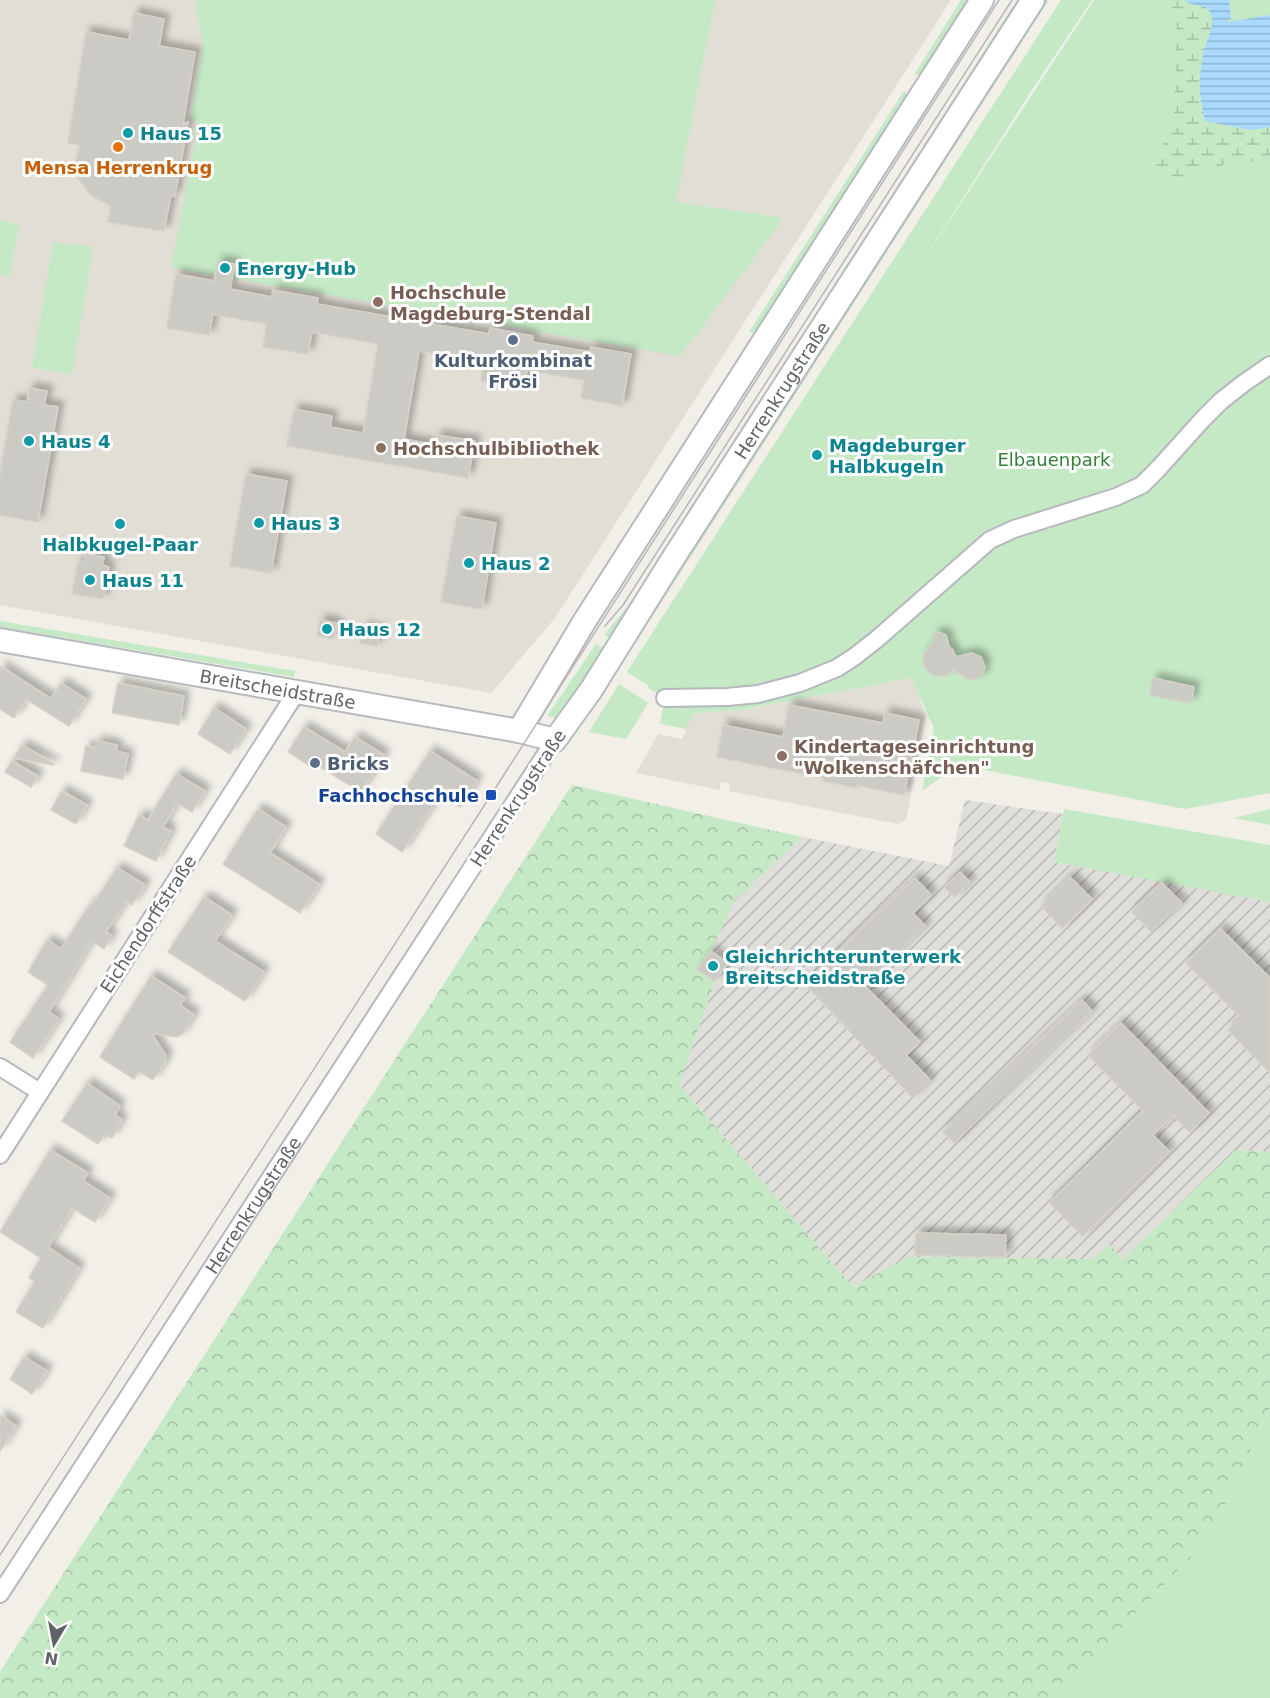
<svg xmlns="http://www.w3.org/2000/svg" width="1270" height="1698" viewBox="0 0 1270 1698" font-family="'DejaVu Sans',sans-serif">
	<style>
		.industrial { fill: url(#industrial-furrows) }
		.education { fill: #e1ded6 }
		.green { fill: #c5e8c5 }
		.forest { fill: url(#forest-crowns) }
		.wetland { fill: url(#wetland-marsh) }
		.water { fill: url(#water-rules) }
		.building { fill: #cccac5; stroke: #d6d1c6; stroke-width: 1.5; filter: url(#shadow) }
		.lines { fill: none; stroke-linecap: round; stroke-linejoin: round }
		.street-casing { stroke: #b5b8bc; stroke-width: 20 }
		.secondary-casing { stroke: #b6babf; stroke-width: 26 }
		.street { stroke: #fff; stroke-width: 16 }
		.secondary { stroke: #fff; stroke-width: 22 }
		.tram { stroke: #b6b7b8; stroke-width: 1.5 }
		.culture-dot { fill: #0f9aa8; stroke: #fff; stroke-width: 2 }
		.food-dot { fill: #e8710a; stroke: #fff; stroke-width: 2 }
		.education-dot { fill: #8d6e63; stroke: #fff; stroke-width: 2 }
		.service-dot { fill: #5c6f8a; stroke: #fff; stroke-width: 2 }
		.transit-dot { fill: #1a4fb4; stroke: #fff; stroke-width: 2 }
		.labels { text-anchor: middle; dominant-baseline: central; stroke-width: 6; stroke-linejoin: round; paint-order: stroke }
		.culture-label { font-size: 18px; font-weight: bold; fill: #0d838f; stroke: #fff; text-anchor: start }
		.food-label { font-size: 18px; font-weight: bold; fill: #c56008; stroke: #fff }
		.education-label { font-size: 18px; font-weight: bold; fill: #785e54; stroke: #fff; text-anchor: start }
		.service-label { font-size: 18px; font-weight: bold; fill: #4e5e75; stroke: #fff }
		.street-label { font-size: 18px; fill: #5f6368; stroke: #fff }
		.park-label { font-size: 18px; fill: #348238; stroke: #fff }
		.transit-label { font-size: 18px; font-weight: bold; fill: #164399; stroke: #fff; text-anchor: end }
	</style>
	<defs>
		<pattern id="industrial-furrows" width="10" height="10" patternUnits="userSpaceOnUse" patternTransform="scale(1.5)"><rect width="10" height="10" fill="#e0deda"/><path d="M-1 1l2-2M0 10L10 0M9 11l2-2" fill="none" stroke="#b9b8b5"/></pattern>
		<pattern id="forest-crowns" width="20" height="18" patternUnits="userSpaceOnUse" patternTransform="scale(1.5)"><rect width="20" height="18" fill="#c5e8c5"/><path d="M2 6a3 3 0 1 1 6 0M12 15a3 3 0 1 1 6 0" fill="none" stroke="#a3c0a4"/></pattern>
		<pattern id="wetland-marsh" width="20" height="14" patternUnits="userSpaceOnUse" patternTransform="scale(1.5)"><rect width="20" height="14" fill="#c5e8c5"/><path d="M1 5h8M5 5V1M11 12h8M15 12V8" fill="none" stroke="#a3c0a4"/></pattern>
		<pattern id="water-rules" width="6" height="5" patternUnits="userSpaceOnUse" patternTransform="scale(1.5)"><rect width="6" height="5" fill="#aadaff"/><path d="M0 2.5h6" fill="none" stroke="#8eb4d2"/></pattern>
		<filter id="shadow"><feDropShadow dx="5.5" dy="-5.5" stdDeviation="3" flood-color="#0004"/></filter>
	</defs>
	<rect width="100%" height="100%" fill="#f1efe8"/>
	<path class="industrial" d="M965,800L1063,814L1054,862L1269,901L1270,900V1152L1236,1150L1122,1261L907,1257L853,1287L679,1084L715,981L728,963L711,951L734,901L802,837L949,866Z"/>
	<path class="education" d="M0,0H951L555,618L491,693L0,605Z
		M912,678L926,716L906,820L898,824L729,791L730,783L721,782L720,790L636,773L658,734L682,739L693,714L746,709Z"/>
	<path class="green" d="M195,0H715L676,202L784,218L680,356L171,268L199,122L190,120L203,45Z
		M961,0H966L964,7L923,74L914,75Z
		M1017,0H1023L612,639L604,635L632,601Z
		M1043,0H1049L632,648L628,649Z
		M1061,0H1092L1035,85L912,278L1094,0H1270V793L1185,809L964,766L941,777L922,791L934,728L911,678L746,709L693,714L686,729L660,724L665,698L648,688L649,686L627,672Z
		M904,91L909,96L862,169H860L754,333L749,332Z
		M0,220L19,224L10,276L0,274Z
		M53,242L93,247L72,374L32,368Z
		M0,621L295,671L294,677L0,627Z
		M596,644L605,649L565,709L555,718L547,716Z
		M619,684L648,703L626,739L589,732Z
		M1064,809L1270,845V902L1054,862Z
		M1270,809V825L1234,818Z
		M1270,1407V1698H1053L1211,1537Z"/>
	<path class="forest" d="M572,785L802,837L734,901L711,951L697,969L715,981L679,1084L853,1287L907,1257L1093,1259L1110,1244L1122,1260L1236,1150L1270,1152V1407L1211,1537L1053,1698H0V1672Z"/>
	<path class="wetland" d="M1170,0H1185L1187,4L1206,7L1212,15V24L1204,50L1201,67L1200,96L1258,129L1270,127V162L1235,161L1170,182L1159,173L1155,160L1174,120L1177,25Z"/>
	<path class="water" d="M1185,0H1229L1231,19L1227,20L1228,22L1270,15V127L1251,130L1205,121C1199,98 1198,74 1204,51C1206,42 1211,33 1212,24C1213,16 1211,12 1206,7L1187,3Z"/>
	<path class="building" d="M134,13L164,19L159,46L195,52L183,124L188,122L175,196L171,195L164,231L108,222L111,206L96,198L89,193L79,179L76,161L80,145L68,143L86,32L129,40Z
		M218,261L235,264L230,289L272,297L273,290L318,298L317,304L489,334L490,328L533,336L532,342L590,352L591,347L631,354L622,406L581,398L584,380L527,370L523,389L481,381L484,362L419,351L404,439L435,445L437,435L475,441L468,478L287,446L294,409L332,416L330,427L363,433L378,344L312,332L308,354L263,347L267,324L213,314L209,335L167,328L176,274L214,281Z
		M29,388L47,391L44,405L58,407L38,522L0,515V474L13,400L27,402Z
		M246,474L287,481L271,573L230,566Z
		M457,516L496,523L482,609L441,602Z
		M86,554L104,557L102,565L109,567L103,599L72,594L78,561L84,562Z
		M320,620L337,623L334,639L317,636Z
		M363,627L379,630L377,646L360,643Z
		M938,632L946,635L949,647L952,649L956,657L972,653L981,657L985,667L981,677L972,680L967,679L954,670L946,675L939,676L933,675L928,671L924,666L923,660L925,653L933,643V636Z
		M0,666L51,699L61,683L86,699L69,726L26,699L14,718L0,709Z
		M1153,678L1194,687L1191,703L1150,695Z
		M118,683L184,696L179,725L112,713Z
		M789,705L883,723L885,713L919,720L904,795L857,785V788L823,781L824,778L717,757L723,725L783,737Z
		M214,708L246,729L230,754L198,734Z
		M304,727L345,752L355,737L384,755L361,792L317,765L315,769L288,752Z
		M97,741L117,745L116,751L128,754L123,779L81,771L86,746L96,748Z
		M22,745L54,764L53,765L14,758Z
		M430,751L477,781L460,807L440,794L402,852L376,834Z
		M12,761L38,776L31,787L5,772Z
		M176,774L205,791L192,812L177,803L163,827L171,831L156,861L124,846L139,815L148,820Z
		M62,791L87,805L76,824L51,810Z
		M258,809L286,827L270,853L319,884L300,913L223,864Z
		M117,868L145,885L132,905L126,901L106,932L112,936L104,949L92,941L49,1012L59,1019L33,1058L10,1042L48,985L28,972L47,940L61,949L91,903L93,904Z
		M960,872L970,882L955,897L944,887Z
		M1070,877L1092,899L1062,928L1041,906Z
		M915,878L931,895L913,913L925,926L864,985L920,1042L906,1055L930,1080L912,1097L805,984Z
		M1162,883L1182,903L1151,932L1132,912Z
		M204,897L232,915L215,941L264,972L245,1001L168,952Z
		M1221,929L1270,978V1073L1228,1030L1241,1018L1186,963Z
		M711,951L728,963L715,981L697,969Z
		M151,976L185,998L180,1005L194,1015L183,1033L177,1037L151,1033L166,1056L165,1062L153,1080L139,1071L134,1079L100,1057Z
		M1082,1000L1092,1011L954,1143L943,1132Z
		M1121,1023L1209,1113L1190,1132L1173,1115L1153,1135L1169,1151L1082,1236L1049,1202L1143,1111L1088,1055Z
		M87,1083L120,1106L115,1115L122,1120L112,1138L105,1134L98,1144L62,1121Z
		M50,1150L88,1173L83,1181L110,1198L95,1222L72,1208L48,1247L79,1268L43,1328L16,1312L35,1281L29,1278L41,1258L0,1232Z
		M916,1233L1006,1235L1005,1257L915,1255Z
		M24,1357L47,1371L32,1394L10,1379Z
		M0,1415L16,1426L0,1451Z"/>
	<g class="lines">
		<defs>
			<g id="street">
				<path d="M665,698L727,697L758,694L800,683L837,668L854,657L877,639L990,540L1014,529L1116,497L1142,485L1158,469L1203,419L1221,401L1244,383L1270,365"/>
				<path d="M0,1067L40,1092"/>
				<path d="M0,1155L296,693"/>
				<path id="s1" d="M0,1594L555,740"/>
			</g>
			<g id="secondary">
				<path id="s2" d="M0,640L519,731L555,740L591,690L672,560L1033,0"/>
				<path d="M519,731L584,622L982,0"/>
			</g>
		</defs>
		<use href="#street" class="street-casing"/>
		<use href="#secondary" class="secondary-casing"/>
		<use href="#street" class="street"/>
		<use href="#secondary" class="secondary"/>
		<path class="tram" d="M605,626L623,605L1012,0
			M0,1555L491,795L999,0"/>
	</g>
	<g class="culture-dot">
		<circle cx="128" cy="133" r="6"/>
		<circle cx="225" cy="268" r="6"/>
		<circle cx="29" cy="441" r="6"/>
		<circle cx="817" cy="455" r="6"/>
		<circle cx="259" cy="523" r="6"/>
		<circle cx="120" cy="524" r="6"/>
		<circle cx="469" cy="563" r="6"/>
		<circle cx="90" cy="580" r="6"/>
		<circle cx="327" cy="629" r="6"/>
		<circle cx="713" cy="966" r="6"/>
	</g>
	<circle class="food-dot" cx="118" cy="147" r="6"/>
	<g class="education-dot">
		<circle cx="378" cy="302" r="6"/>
		<circle cx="381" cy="448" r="6"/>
		<circle cx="782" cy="756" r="6"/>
	</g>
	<g class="service-dot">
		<circle cx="513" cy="340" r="6"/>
		<circle cx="315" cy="763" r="6"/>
	</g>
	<rect class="transit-dot" x="485" y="789" width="12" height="12" rx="3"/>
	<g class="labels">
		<g class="culture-label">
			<text x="140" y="133">Haus 15</text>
			<text x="237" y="268">Energy-Hub</text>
			<text x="41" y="441">Haus 4</text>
			<text x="829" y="445">Magdeburger<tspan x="829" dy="21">Halbkugeln</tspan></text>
			<text x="271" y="523">Haus 3</text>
			<text x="120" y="544" text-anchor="middle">Halbkugel-Paar</text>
			<text x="481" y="563">Haus 2</text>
			<text x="102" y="580">Haus 11</text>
			<text x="339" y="629">Haus 12</text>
			<text x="725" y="956">Gleichrichterunterwerk<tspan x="725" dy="21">Breitscheidstraße</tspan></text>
		</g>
		<g class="food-label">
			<text x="118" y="167">Mensa Herrenkrug</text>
		</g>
		<g class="education-label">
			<text x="390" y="292">Hochschule<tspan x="390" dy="21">Magdeburg-Stendal</tspan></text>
			<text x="393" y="448">Hochschulbibliothek</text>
			<text x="794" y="746">Kindertageseinrichtung<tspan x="794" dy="21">"Wolkenschäfchen"</tspan></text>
		</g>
		<g class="service-label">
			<text x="513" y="360">Kulturkombinat<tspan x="513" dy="21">Frösi</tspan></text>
			<text x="327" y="763" text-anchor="start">Bricks</text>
		</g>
		<g class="street-label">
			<text stroke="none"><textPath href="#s2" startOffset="981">Herrenkrugstraße</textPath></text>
			<text stroke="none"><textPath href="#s2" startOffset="282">Breitscheidstraße</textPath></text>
			<text transform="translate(518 798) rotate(-57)">Herrenkrugstraße</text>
			<text transform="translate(148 924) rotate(-57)">Eichendorffstraße</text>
			<text stroke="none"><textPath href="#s1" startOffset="464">Herrenkrugstraße</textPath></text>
		</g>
		<g class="park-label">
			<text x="1054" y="459">Elbauenpark</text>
		</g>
		<g class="transit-label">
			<text x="479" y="795">Fachhochschule</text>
		</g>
	</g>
	<g transform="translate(54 1644) rotate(190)" stroke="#ffffff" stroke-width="4.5" paint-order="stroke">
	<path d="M0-4.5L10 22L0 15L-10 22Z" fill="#5f6368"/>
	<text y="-9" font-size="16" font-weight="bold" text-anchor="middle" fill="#5f6368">N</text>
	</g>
</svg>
